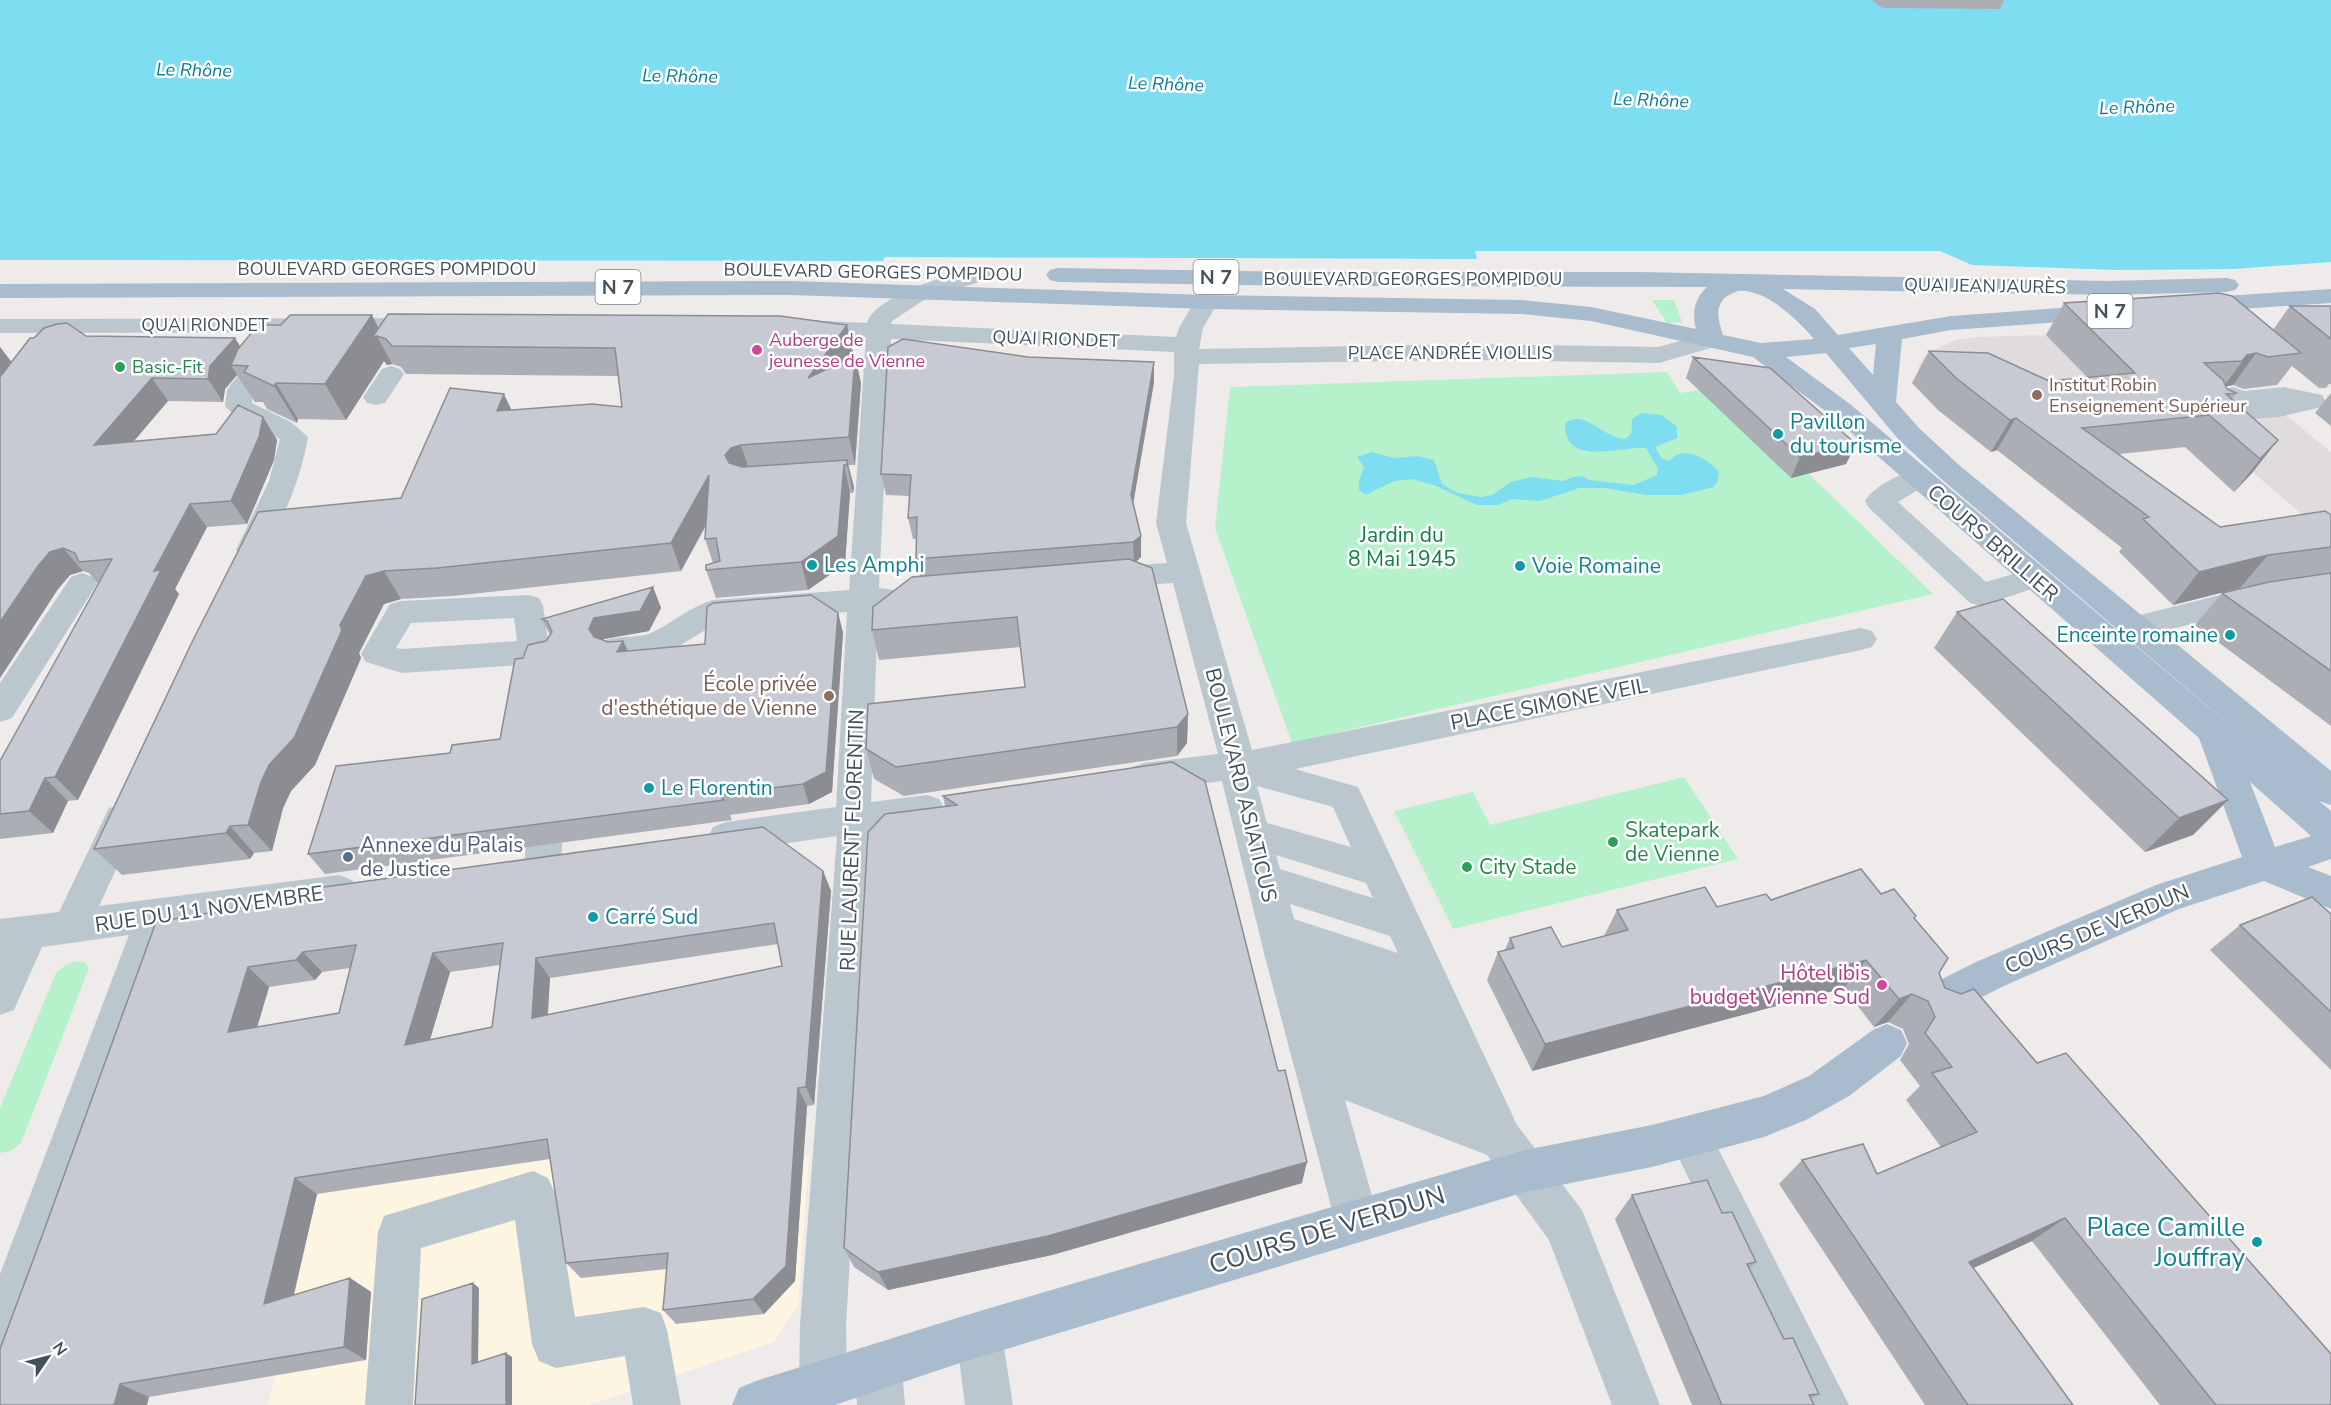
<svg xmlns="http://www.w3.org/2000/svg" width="2331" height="1405" viewBox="0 0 2331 1405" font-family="'Nunito Sans',sans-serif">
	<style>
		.commercial { fill: #fdf4e1 }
		.education { fill: #e0dcdd }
		.green { fill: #b5f1ca }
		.water { fill: #7eddf1 }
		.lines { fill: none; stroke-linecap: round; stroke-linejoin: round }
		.minor { fill: #bbc7cf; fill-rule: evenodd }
		.major { fill: #a8bccd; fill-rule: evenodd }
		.wall { fill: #abaeb5; fill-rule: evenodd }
		.shaded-wall { fill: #8b8d93 }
		.building { fill: #c7cad2; stroke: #8b8d93; stroke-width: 1.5; fill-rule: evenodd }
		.hotel-dot { fill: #d1479c; stroke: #fff; stroke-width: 2 }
		.leisure-dot { fill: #2e9e5b; stroke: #fff; stroke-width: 2 }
		.education-dot { fill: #8d6e63; stroke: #fff; stroke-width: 2 }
		.culture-dot { fill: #0f9aa8; stroke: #fff; stroke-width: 2 }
		.service-dot { fill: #5c6f8a; stroke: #fff; stroke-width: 2 }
		.labels { text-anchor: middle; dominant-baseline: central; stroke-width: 5; stroke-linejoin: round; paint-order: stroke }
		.far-water-label { font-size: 18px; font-style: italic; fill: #047c96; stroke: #fff }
		.far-street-label { font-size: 18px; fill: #43505a; stroke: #fff }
		.far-hotel-label { font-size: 18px; fill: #b23c85; stroke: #fff; text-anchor: start }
		.far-leisure-label { font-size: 18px; fill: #27864d; stroke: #fff; text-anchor: start }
		.far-education-label { font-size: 18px; fill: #785e54; stroke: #fff; text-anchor: start }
		.shield { fill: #fff; stroke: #7b848c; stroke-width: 1.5 }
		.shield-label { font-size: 20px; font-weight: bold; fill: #43505a }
		.culture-label { font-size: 21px; fill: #0d838f; stroke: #fff; text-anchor: start }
		.park-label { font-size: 21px; fill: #107f44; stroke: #fff }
		.street-label { font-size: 21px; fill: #43505a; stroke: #fff }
		.education-label { font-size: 21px; fill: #785e54; stroke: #fff; text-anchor: end }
		.leisure-label { font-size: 21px; fill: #27864d; stroke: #fff; text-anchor: start }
		.service-label { font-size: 21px; fill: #4e5e75; stroke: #fff; text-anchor: start }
		.hotel-label { font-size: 21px; fill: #b23c85; stroke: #fff; text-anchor: end }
		.near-culture-label { font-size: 26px; fill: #0d838f; stroke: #fff; text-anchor: end }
		.near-street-label { font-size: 26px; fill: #43505a; stroke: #fff }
	</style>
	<rect width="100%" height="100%" fill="#efebeb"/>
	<path class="commercial" d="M809,1155L798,1306L774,1342L589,1405H268L317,1194L562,1157L656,1172Z"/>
	<path class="education" d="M2046,335L2223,393L2269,401L2331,452V524L2310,521L2237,459L2202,462L2185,447L2061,461L1999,449L1991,452L1938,410L1923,390L1918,370L1920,364L1925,356L1944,345L1956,340L1978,337Z"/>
	<path class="green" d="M1652,300H1674L1682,322L1667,323Z
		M1667,372L1680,393L1699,390L1808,473L1933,594L1292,743L1215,528L1230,387Z
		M1684,777L1738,859L1453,929L1394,811L1473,792L1490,825Z
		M76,961L84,962L89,968L21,1143L11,1151L0,1153V1108L56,973L66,965Z"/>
	<path class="water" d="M0,0H2331V262L2234,269L2117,270L1972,265L1940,251H1475L1477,259L885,257L883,261L0,260Z
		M1641,413L1662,415L1677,427V438L1655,447L1662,459L1669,461C1684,444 1707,458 1719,472L1718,480L1714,487L1681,495H1647L1605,488H1579L1540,501L1512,499L1498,505H1477L1436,486L1412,479L1394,481L1365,495L1359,490V481L1364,467L1357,457L1372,452L1394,458L1417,456L1434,460L1442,484L1458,493L1481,497L1492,495L1511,482L1531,477L1563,481L1573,477L1582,476L1589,480L1634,485L1657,475L1658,469L1646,448C1623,446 1563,468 1565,423C1570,421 1575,418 1579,419C1592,419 1623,451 1631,433C1633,429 1631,424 1632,419Z"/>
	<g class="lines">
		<path class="minor" d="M985,266L993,268L997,273L993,278L927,298L892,321L891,324L1176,337L1179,328L1197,297L1206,295L1215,297L1218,302L1203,328L1199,349L1469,344L1658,347L1712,332L1721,335L1725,340L1721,345L1659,363L1469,360L1199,364L1186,523L1252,750L1861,628L1872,631L1877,639L1872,647L1861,650L1295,769L1358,787L1517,1125L1582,1210L1660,1405H1612L1549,1240L1487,1155L1345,1100L1379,1221L1373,1237L1357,1243L1341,1237L1335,1221L1265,957L1222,781L1144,791L1132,787L1127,777L1132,767L1144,763L1218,754L1173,583L1109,587L1098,584L1094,577L1098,570L1109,567L1167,563L1156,523L1174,376V352L891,339L879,588L895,590L899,598L895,606L878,609L871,802L927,795L939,799L945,809L939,819L927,823L873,831L874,850L846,1325L847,1384L840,1401C828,1405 818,1405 806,1401L799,1384L800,1325L837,836L726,852L713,847L708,837L713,827L726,822L836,807L847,612L720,621L668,653L657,657L617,660L606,656L601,648L606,640C620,635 640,639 653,632C674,622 691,606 713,600L849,590L866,337L804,334L795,332L792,327L795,322L804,320L867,323C877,293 956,273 985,266ZM1257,786L1333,807L1351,847L1267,823ZM1276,855L1366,883L1373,898L1280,869ZM1290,904L1390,936L1398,953L1294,919Z
			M426,318L435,320L438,325L435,330L426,332L0,333V319Z
			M273,343L282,346L286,351L253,391L252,403L291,422L308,437C301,479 283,521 261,557L251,560L241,557L236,550L269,481L280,439L236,417L225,406L227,390L231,384L264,346Z
			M391,366L400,369L404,374L385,403L376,405L367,403L363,397L382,369Z
			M2233,387L2244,391L2284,387L2322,395L2326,401L2322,407L2279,417L2214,422L2205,420L2201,414L2205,408L2229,405L2220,395L2224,389Z
			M1918,469L1928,472L1932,478L1928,484L1898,502L1986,582L2033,568L2044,571L2048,578L2044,585L1981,606L1970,603L1869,508L1865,501C1874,486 1901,473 1918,469Z
			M82,573L93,577L97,584L12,718L0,722V683L71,577Z
			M2331,577V599L2240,612L2135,638L2124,635L2119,627L2124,619L2240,590Z
			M528,595L539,598L543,606L548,640L556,643L561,651L556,659L534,664L402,673L366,662L361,654L390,604L401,601ZM514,618L517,641L402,649L396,648L411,623Z
			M122,804L135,808L140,818L99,906L339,875L352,880L358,891L352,902L339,907L169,930L23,1336L17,1353L0,1359V1274L129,935L42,947L14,1010L0,1015V919L59,912L109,808Z
			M545,825L558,830C565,844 562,859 555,874L542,878L529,874C522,859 525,844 532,830Z
			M1690,1117L1705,1123L1849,1405H1799L1669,1138L1675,1123Z
			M533,1171L548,1178L555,1193L575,1317L644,1307L661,1313L667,1330L681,1405H633L625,1356L556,1368L539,1361L532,1344L515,1220L421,1248L413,1405H365L378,1232L384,1216Z
			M979,1312L996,1318L1002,1335L1013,1405H965L956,1335L962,1318Z
			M878,1344L895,1351L902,1368L905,1405H857L854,1368L861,1351Z"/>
		<path class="major" d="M1058,268L1306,272H1637L2108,281L2227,278L2235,280L2239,285L2235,290L2227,292L2108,295L1783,289L1815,309L1838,335L1951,316L2102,305L2111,307L2114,312L2111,317L2102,319L1951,330L1902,339L1896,402L1919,428L1959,465L2331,771V805L2319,801L2331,811V859L2308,867L2331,876V909L2264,881L2179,909L2004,986L1936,1020L1922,1015L1916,1002L1922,989L1976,962L2156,885L2242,857L2199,738L1832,416L1753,357L1591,321L1521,314L1206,309L792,295L0,298V284L792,281L1206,295L1521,300L1591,307L1696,329C1692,313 1694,299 1707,287L1306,286L1058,282L1050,280L1046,275L1050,270ZM1738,291C1765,288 1798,320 1814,339L1761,343L1723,335C1716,314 1714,299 1738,291ZM1876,344L1873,375L1849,348ZM1826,353L1899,440L1939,477L2253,745L1850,404L1786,357ZM2250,782L2311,836L2275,847Z
			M2331,289V303L2195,312L2186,310L2183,305L2186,300L2195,298Z
			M1887,1024L1901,1030L1907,1043L1901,1056L1849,1096L1806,1120L1764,1137L1652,1167L1525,1192L960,1363L835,1405H732L739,1388L756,1381L960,1317L1525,1150L1652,1125L1764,1096L1809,1076L1873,1030Z"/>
	</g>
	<path class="wall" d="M1872,0H2004L2000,9L1884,8L1879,6Z
		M2064,303L2273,330L2290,306H2331V384H2329L2326,388H2319L2292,366L2277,385L2244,389L2233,385L2226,386L2227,389L2236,393L2232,399L2278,440L2252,473L2234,492L2185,447L2119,454L2220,527L2331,515V726L2195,625L2222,593L2250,586L2240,588L2173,605L2119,552L2122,548L1997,450L1991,452L1938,410L1912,383L1929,351L2049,381L2087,377L2046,335Z
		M847,325L853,353L848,359L861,383L855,465H848L854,487L853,493H850L845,564L808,590L716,598L706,570L713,563L705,539L706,526L681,571L453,596L401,599L384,604L359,653L361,658L315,765L291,791L283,808L272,851L254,853L250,859L122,875L94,849L401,498L512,410L622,407L619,376L406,374L401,367L392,364L387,365L384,361L346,420L298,419L297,423L267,409L263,402H255L237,375L225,389L223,402L168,401L134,441L216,434L263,417L277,440L274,460L247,524L207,527L175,589L179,594L78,800L68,801L53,833L0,839V761L98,584L89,573L83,571L70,575L58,589L0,678V347L11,362L86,336L235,338L240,347L379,328Z
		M1693,357L1856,444L1846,464L1791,478L1686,378Z
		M1154,382L1133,505L1141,557L1136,562L1188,714L1187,743L1177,756L904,796L874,779L866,749L1025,687L1021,647L879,660L872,630L920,576L916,559L917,539H913L908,518L910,496L886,495L881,474Z
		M2331,393V426L2315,413Z
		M653,587L661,608L649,631L604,639L603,640L608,642L623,641L628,651L705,644L838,613L843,633L832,792L809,804L730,815L732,820L325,874L308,854L450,753L500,739L523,658L546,641L550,635L542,619Z
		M1957,612L2228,800L2193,835L2145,852L1934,648Z
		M1172,762L1302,1183L1052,1255L888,1290L854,1267L844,1248L945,806L943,796Z
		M823,871L831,891L814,1105L807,1106L795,1281L764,1314L676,1324L663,1310L667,1269L581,1278L566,1263L550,1159L317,1194L294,1295L350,1278L371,1292L366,1360L149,1397L0,1405L42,1236L156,922ZM778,944L782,966L548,1015L550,978ZM500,965L492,1027L430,1040L450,972ZM350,968L339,1013L257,1027L269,987L315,980L322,972Z
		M1881,894L1914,918L1945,988L2037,1063L2331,1405H2160L2032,1241L1973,1268L2073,1405H1925L1779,1184L1802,1160L1877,1174L1941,1147L1906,1100L1920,1086L1900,1060L1909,1044L1903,1029L1888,1022L1874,1027L1844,988L1532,1071L1487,980L1498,952L1505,950L1510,938L1562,947L1604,936L1617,910L1717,907L1771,900Z
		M2331,914V1070L2210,950L2240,925Z
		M1632,1195L1722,1213L1756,1262L1749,1269L1784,1339L1819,1394L1811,1399L1814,1405H1692L1615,1219Z"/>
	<path class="shaded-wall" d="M372,315L384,339L377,336L392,364L387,365L384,361L346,420L325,384Z
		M847,325L853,353L815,406L808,378Z
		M235,338L249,361L231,365L237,375L225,389L223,402L208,379L210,366Z
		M0,347L13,364L0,381Z
		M2256,353L2233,385L2224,387L2218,394L2247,355Z
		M855,356L861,383L855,465L849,437Z
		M1154,362V382L1131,516V495Z
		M152,378L168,401L111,468L94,445Z
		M276,383L298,419L297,423L274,386Z
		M504,394L517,422L497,411Z
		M263,417L277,440L274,460L247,524L231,501Z
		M2016,418L1997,450L1991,452L2010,420Z
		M2278,440L2252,473L2234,492L2260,459Z
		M1856,444L1846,464L1791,478L1800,457Z
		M741,445L750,473L734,483L725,455L731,448Z
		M847,460L854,487L853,493L847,465Z
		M844,465L850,493L845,564L808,590L801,562Z
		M709,475L718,502L681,571L671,543Z
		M190,504L207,527L175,589L179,594L78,800L55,777L154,571Z
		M1141,536V557L1134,563L1133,542Z
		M63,548L83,571L70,575L58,589L0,678V622L38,566L50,552Z
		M2268,555L2240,588L2173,605L2199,572Z
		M384,571L401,599L384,604L359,653L361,658L315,765L291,791L283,808L272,851L248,825L261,782L340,625L366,576Z
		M653,587L661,608L649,631L604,639L599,649L589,629L594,618Z
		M838,613L843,633L832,792L809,804L803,784Z
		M623,641L633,661L617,652Z
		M1188,714L1187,743L1177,756V727Z
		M45,778L68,801L53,833L29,811Z
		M2228,800L2193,835L2145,852L2179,818Z
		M230,826L254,853L250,859L226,833Z
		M823,871L831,891L814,1105L806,1087Z
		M303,952L322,972L315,980L296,960Z
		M433,953L450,972L423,1063L405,1045Z
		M536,958L550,978L546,1037L532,1018Z
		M1866,960L1844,988L1532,1071L1545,1044Z
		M248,967L269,987L250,1051L228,1032Z
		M1912,994L1888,1022L1874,1027L1899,999Z
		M798,1088L807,1106L795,1281L764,1314L753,1299Z
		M1307,1162L1302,1183L1052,1255L888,1290L878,1272Z
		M295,1178L317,1194L288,1319L264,1304Z
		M2065,1218L2032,1241L1939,1284L1969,1262Z
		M350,1278L371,1292L366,1360L344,1347Z
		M473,1283L479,1288L478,1368L472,1364Z
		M506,1353L512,1357V1405H506Z
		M120,1384L149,1397L147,1405H114Z"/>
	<path class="building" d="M2219,293L2232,296L2301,353L2268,357L2256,353L2247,355L2242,361L2204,363L2223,380L2227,389L2236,393L2226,394L2278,440L2260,459L2209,415L2082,428L2220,527L2325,511L2331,515V547L2268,555L2199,572L2143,519L2149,517L2016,418L2010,420L1956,378L1929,351L1988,353L2049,381L2135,373L2064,303Z
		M2290,306H2331V339Z
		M388,314L780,316L847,325L808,378L855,356L849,437L741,445L731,448L725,455L729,463L742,467L847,460V465H844L838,536L801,562L706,570V565L720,561L716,538L705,539L709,475L671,543L437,568L384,571L366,576L340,625L342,630L294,738L269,765L261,782L248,825L230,826L226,833L94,849L193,640L258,512L401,498L450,388L504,394L497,411L592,404L622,407L615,348L392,346L386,339L377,336L372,338Z
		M290,315H372L325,384L276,383L274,386L244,372L248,366L231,365L238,349L258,325H281Z
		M67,323L86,336L235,338L210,366L208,379L152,378L94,445L216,434L238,405L263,417L259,437L231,501L190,504L154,571L161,570L55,777L45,778L29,811L0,814V761L112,559L79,562L75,553L63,548L50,552L38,566L0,622V377L30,338H34L44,328L57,324Z
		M903,339L1028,357L1154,362L1131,495L1141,536L1133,542L916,559L917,517L908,518L911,475L881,474L888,347Z
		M1693,357L1770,368L1856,444L1800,457Z
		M1129,559L1152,568L1188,714L1177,727L896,767L866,749L868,704L1025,687L1017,617L872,630L873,607L912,577Z
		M2331,573V671L2222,593L2269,582Z
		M653,587L640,611L594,618L589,629L594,637L608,642L623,641L617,652L705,644L707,607L713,603L811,595L838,613L826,772L803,784L718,795L724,800L308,854L336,766L450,753L452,745L500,739L515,659L523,658L528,645L546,641L552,632L547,621L542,619Z
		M2003,599L2228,800L2179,818L1957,612Z
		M1172,762L1205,781L1278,1071L1285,1070L1307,1162L1048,1236L878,1272L844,1248L868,832L885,814L957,805L943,796Z
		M763,827L823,871L806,1087L798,1088L786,1266L753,1299L663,1310L668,1253L566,1263L547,1139L295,1178L264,1304L350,1278L344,1347L120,1384L114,1405H0V1349L42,1236L156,922L292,899L295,891ZM774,923L782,966L532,1018L536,958ZM503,943L492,1027L405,1045L433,953ZM356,945L339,1013L228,1032L248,967L296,960L303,952Z
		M1861,869L1881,894L1894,889L1916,916L1914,918L1948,958L1939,973L1945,988L1961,994L1974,989L2037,1063L2066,1053L2331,1354V1405H2216L2065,1218L1969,1262L2073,1405H1968L1802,1160L1863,1144L1877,1174L1977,1132L1932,1073L1952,1067L1925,1033L1935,1017L1928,1001L1912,994L1899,999L1866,960L1545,1044L1498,952L1514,948L1510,938L1551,927L1562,947L1628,930L1617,910L1705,887L1717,907L1766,894L1771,900Z
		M2312,897L2331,914V1012L2240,925Z
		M1707,1180L1722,1213L1732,1212L1756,1262L1747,1264L1784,1339L1793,1338L1819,1394L1809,1395L1814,1405H1722L1632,1195Z
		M473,1283L472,1364L506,1353V1405H415L422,1299Z"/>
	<g class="hotel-dot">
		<circle cx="757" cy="350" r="6"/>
		<circle cx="1882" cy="985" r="6"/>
	</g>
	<g class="leisure-dot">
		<circle cx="120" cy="367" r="6"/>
		<circle cx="1613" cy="842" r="6"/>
		<circle cx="1467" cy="867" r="6"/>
	</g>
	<g class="education-dot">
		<circle cx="2037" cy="395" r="6"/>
		<circle cx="829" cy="696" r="6"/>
	</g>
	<g class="culture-dot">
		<circle cx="1778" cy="434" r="6"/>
		<circle cx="812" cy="565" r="6"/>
		<circle cx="1520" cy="566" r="6"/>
		<circle cx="2230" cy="635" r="6"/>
		<circle cx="649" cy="788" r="6"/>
		<circle cx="593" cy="917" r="6"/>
		<circle cx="2257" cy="1242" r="6"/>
	</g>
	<circle class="service-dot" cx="348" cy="857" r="6"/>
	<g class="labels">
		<g class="far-water-label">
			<text transform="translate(194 70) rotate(1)">Le Rhône</text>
			<text transform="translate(680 76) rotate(1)">Le Rhône</text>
			<text transform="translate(1166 84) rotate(2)">Le Rhône</text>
			<text transform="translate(1651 100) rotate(2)">Le Rhône</text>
			<text transform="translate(2137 107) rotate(-2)">Le Rhône</text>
		</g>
		<g class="far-street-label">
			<text x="387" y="269">BOULEVARD GEORGES POMPIDOU</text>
			<text transform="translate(873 272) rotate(1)">BOULEVARD GEORGES POMPIDOU</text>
			<text x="1413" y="279">BOULEVARD GEORGES POMPIDOU</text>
			<text transform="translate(1985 286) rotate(1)">QUAI JEAN JAURÈS</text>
			<text x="205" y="325">QUAI RIONDET</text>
			<text transform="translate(1056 339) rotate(2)">QUAI RIONDET</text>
			<text x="1450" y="353">PLACE ANDRÉE VIOLLIS</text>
		</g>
		<g class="far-hotel-label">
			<text x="769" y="340">Auberge de<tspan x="769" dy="21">jeunesse de Vienne</tspan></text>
		</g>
		<g class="far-leisure-label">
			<text x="132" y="367">Basic-Fit</text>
		</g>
		<g class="far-education-label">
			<text x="2049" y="385">Institut Robin<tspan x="2049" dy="21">Enseignement Supérieur</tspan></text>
		</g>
		<g class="shield">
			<rect x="1193.5" y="260" width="45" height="34" rx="4.5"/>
			<rect x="595.5" y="270" width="45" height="34" rx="4.5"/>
			<rect x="2087.5" y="294" width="45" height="34" rx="4.5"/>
		</g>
		<g class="shield-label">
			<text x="1216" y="277">N 7</text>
			<text x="618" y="287">N 7</text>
			<text x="2110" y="311">N 7</text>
		</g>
		<g class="culture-label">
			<text x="1790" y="422">Pavillon<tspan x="1790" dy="24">du tourisme</tspan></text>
			<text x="824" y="565">Les Amphi</text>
			<text x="1532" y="566">Voie Romaine</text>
			<text x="2218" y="635" text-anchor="end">Enceinte romaine</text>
			<text x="661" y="788">Le Florentin</text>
			<text x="605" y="917">Carré Sud</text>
		</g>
		<g class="park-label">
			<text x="1402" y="535">Jardin du<tspan x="1402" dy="24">8 Mai 1945</tspan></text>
		</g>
		<g class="street-label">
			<text transform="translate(1993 543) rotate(41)">COURS BRILLIER</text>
			<text transform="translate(1549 704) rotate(-11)">PLACE SIMONE VEIL</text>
			<text transform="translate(1241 785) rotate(76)">BOULEVARD ASIATICUS</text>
			<text transform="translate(852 840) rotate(-88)">RUE LAURENT FLORENTIN</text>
			<text transform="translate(209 909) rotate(-8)">RUE DU 11 NOVEMBRE</text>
			<text transform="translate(2097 929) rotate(-23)">COURS DE VERDUN</text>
		</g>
		<g class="education-label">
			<text x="817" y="684">École privée<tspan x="817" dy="24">d'esthétique de Vienne</tspan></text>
		</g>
		<g class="leisure-label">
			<text x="1625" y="830">Skatepark<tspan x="1625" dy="24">de Vienne</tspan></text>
			<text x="1479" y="867">City Stade</text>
		</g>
		<g class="service-label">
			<text x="360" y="845">Annexe du Palais<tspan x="360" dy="24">de Justice</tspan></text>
		</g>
		<g class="hotel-label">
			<text x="1870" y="973">Hôtel ibis<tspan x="1870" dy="24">budget Vienne Sud</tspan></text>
		</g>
		<g class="near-culture-label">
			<text x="2245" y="1227">Place Camille<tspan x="2245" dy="30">Jouffray</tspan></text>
		</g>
		<g class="near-street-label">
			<text transform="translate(1327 1230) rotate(-17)">COURS DE VERDUN</text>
		</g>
	</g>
	<g transform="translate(48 1357) rotate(55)" stroke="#ffffff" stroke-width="4.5" paint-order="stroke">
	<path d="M0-4.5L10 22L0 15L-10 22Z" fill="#43505a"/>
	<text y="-9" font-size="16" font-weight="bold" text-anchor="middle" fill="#43505a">N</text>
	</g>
</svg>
